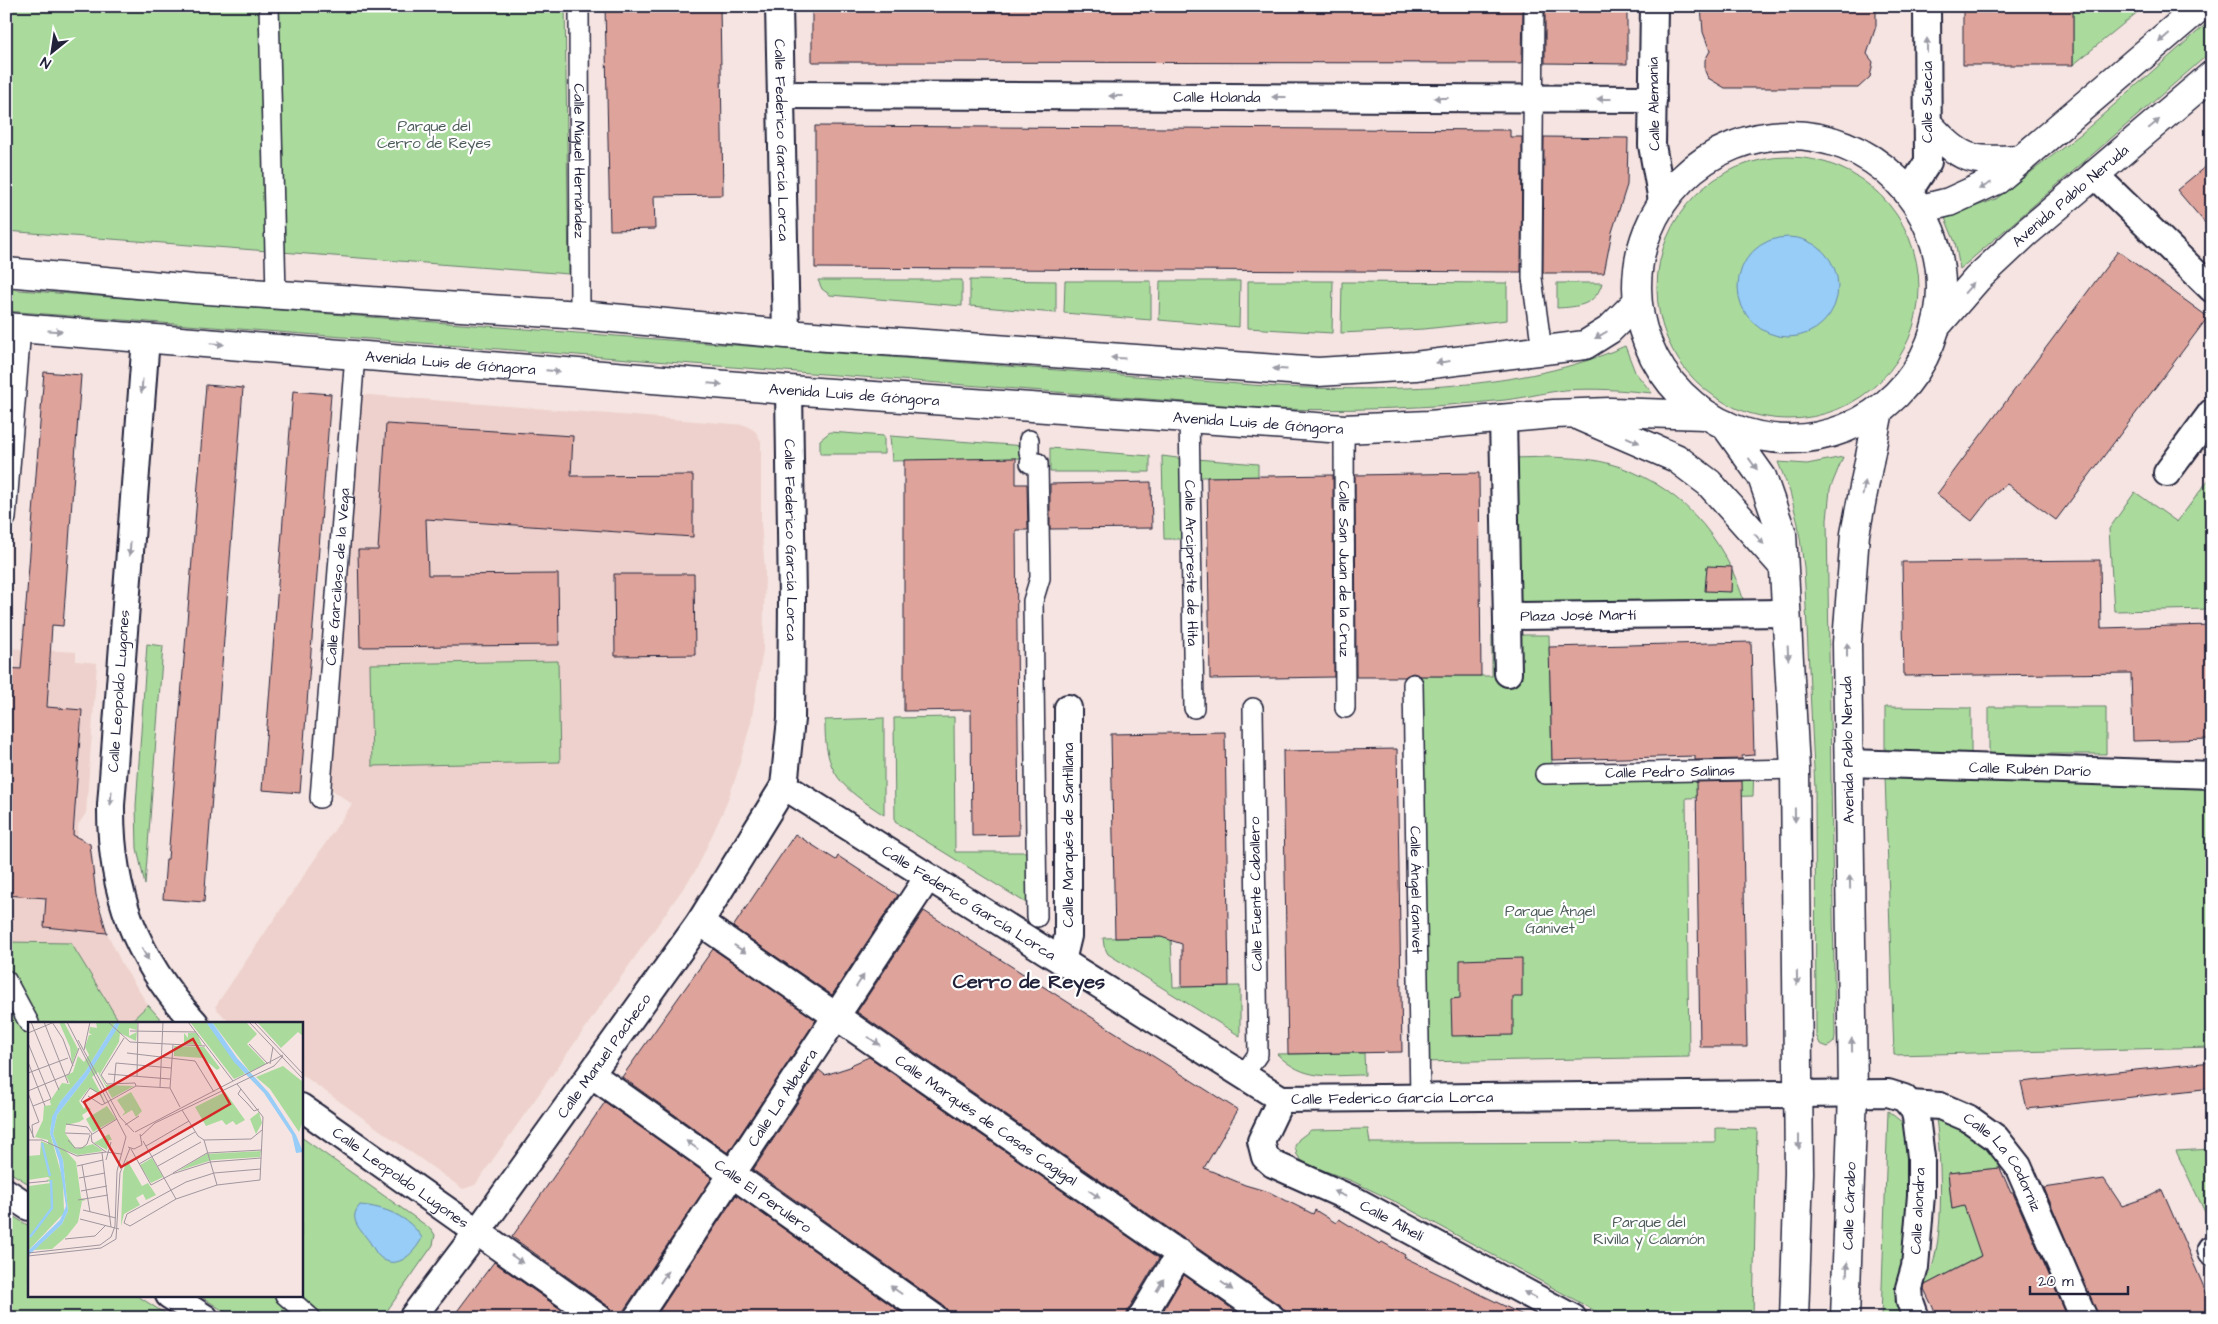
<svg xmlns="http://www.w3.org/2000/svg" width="2218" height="1324" viewBox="0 0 2218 1324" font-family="'Architects Daughter',sans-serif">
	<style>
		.built { fill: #eed1cc }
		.green { fill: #aadb9c; stroke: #667e6c }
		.water { fill: #97cdf6; stroke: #6889ab }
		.building { fill: #dea49c; stroke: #22223b }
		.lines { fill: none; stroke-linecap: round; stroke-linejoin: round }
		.pedestrian-casing { stroke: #22223b; stroke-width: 22 }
		.minor-casing { stroke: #22223b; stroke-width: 30 }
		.secondary-casing { stroke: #22223b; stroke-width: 31 }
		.pedestrian { stroke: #fff; stroke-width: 19 }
		.minor { stroke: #fff; stroke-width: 26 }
		.secondary { stroke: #fff; stroke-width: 28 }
		.oneway { fill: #9c9ca7 }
		.labels { text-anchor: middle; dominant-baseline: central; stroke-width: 4.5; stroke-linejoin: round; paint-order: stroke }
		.street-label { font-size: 15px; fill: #22223b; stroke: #fff }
		.park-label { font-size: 15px; fill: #4b5a58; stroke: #fff }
		.district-label { font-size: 20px; font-weight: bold; fill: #22223b; stroke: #fff }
		.inset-river { fill: none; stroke: #97cdf6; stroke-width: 2.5 }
		.inset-road { fill: none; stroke: #a1969f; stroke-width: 1 }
		.view { fill: #d62828; fill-opacity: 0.15; stroke: #d62828; stroke-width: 2.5 }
		.inset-edge { fill: none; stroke: #22223b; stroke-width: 2.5 }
	</style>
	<rect width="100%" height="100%" fill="#f5e4e1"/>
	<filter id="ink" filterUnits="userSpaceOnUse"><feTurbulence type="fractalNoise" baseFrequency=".02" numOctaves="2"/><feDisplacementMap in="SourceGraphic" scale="10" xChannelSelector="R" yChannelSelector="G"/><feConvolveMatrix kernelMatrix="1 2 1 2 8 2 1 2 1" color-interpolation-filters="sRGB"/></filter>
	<g filter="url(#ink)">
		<path class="built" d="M357,394L745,425L755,431L761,441V523L765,571L763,650L751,722L736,777L725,807L696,870L475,1185L463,1189L301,1074V1023H230L215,1007L352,804L327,786Z
			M6,648L76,652V661L97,663L86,813L78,825L77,839L84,841L91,847L96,895L107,933L122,964L148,1005L129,1023H51L6,944Z"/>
		<path class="green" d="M6,6H565L569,274L6,231Z
			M2073,6H2145L2073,65Z
			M2212,19V51L1960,269L1955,242L1945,218L1996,199L2082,133Z
			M1657 288a131 131 0 1 1 262 0a131 131 0 1 1-262 0Z
			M818,280H962V306L830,295L822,289Z
			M970,280L1056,281V313L970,306Z
			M1065,281H1151V320L1064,313Z
			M1160,281H1240L1239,327L1159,320Z
			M1248,281H1333L1332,333L1248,328Z
			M1342,282L1507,283V320L1424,329L1341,333Z
			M1557,283H1602C1596,305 1578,307 1557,308Z
			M6,289L1278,387C1389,391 1522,392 1625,346L1635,372L1652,393C1622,390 1595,388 1565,390C1545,392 1525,398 1505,400C1429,408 1353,411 1277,409L6,311Z
			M830,432L884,436V454H820V440Z
			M890,436L1025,446L1026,458L892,461Z
			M1050,448L1150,456V472H1050Z
			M1162,456L1185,459L1186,539H1164Z
			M1550,457C1569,458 1588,458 1607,463C1676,481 1726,537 1745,605L1522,606L1516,599L1512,458Z
			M1843,457L1830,489L1827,520L1835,1036L1834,1042L1828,1047L1820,1044L1816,1035L1815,789L1804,567L1798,524L1790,492L1778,462L1807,464Z
			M1196,459L1258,464V477H1196Z
			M2212,475V609L2114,611L2109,529L2135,492L2177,522Z
			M1492,635H1549L1552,770L1754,766L1753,796L1686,798L1689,1057L1419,1062L1412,676H1492Z
			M147,644L163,646L145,885L137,848L136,806Z
			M558,661L560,762L372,766L370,664Z
			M1885,707L1971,708V754L1885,753Z
			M1989,707H2106V754H1989Z
			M954,717L955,852H1031V906L895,822L894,718Z
			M884,718V815C841,787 824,774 825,720Z
			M1885,775L2212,788V1047L1894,1055Z
			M1171,937L1173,987L1240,986V1036L1108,954L1104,946L1103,938Z
			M6,942L71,943L120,1023H29V1184L6,1170Z
			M148,1005L164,1023H129Z
			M1364,1053L1365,1075C1329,1075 1305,1082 1277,1054Z
			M1888,1111L1903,1123L1908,1146L1906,1248L1895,1301L1903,1318H1881Z
			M1936,1118C1962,1128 1988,1141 2000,1168L1948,1173L1952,1209L1965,1205L1982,1255L1923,1286C1947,1254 1941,1158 1936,1118Z
			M1716,1128L1757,1129L1753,1318H1608L1398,1203L1352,1181L1304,1163L1297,1155L1295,1146L1299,1139L1311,1130L1368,1129L1370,1143L1716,1142Z
			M301,1137L431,1229L435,1235L433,1245L382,1318H234L199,1295H301Z
			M2212,1149V1227L2176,1151Z
			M6,1212L29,1226V1295H136L172,1318H6Z"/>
		<path class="water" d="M1738 287a50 50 0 1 1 100 0a50 50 0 1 1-100 0Z
			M360,1205C384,1207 409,1216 422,1238C414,1254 394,1274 377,1254C374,1250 372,1245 369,1241C361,1230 347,1219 360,1205Z"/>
		<path class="building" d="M605,6H720L723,195L654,196L655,229L610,230Z
			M812,6H1523L1522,63L812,62Z
			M1545,6H1627V64L1545,63Z
			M1701,6H1876V26L1867,54L1873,62L1870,77L1858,88H1725L1708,78L1705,71V60L1710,51L1703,32Z
			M1963,6H2073V65H1963Z
			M815,126L1510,130V137H1522L1521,272L815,268Z
			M1544,137L1628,138L1627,185L1612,232L1604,273H1543Z
			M2212,161V231L2177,190Z
			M2118,251L2208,317L2056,520L2007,484L1990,498L1972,521L1937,494Z
			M44,372L81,375L63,626L52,625L47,707L82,710L73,835L90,844L96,895L107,933L44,927L46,898L6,895V668L21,669Z
			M206,385L243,388L204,902L163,899L166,859H168Z
			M293,391L331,394L300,793L262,790Z
			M386,424L573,436L571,476L693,475V537L426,519L428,575L558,574L559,645L360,647L358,550H378Z
			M1016,458V484H1027L1028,530H1016L1019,835L972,836L971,710L904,711V460Z
			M1479,473L1481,676H1421L1413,673L1405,677H1356L1355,475Z
			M1333,475L1334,677L1210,679L1207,477Z
			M1151,482L1152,528L1050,529V484Z
			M2100,560L2101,628L2212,625V739L2133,741L2131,673L1904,676L1902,562Z
			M1707,566L1732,567L1731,592L1705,591Z
			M614,574H694L695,655L615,656Z
			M1751,642L1754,755L1742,756V759L1695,760V756L1552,760L1549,647Z
			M1225,732L1229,986L1182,987V944L1161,937L1115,938L1111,734Z
			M1397,749L1402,1052L1288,1054L1283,751Z
			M1742,781L1747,1047H1700L1696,782Z
			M795,834L836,860L838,856L898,895L832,995L733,927Z
			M924,911L1238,1110L1204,1168L1245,1185L1269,1192L1313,1214L1315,1210L1336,1223L1339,1219L1380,1244L1382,1242L1405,1255L1404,1257L1529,1318H1287L1285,1311L1281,1306L857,1012Z
			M713,949L816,1020L728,1153L622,1077Z
			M1522,958V997H1513V1035L1452,1036L1451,999L1460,998V960Z
			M869,1057L1159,1258L1128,1310L1126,1318H950L948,1311L944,1306L753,1170L819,1070L825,1075L850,1067L853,1064Z
			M2212,1062V1088L2027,1109L2021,1082Z
			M605,1102L712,1178L624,1310L622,1318H614L612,1311L608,1306L512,1237Z
			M2000,1168L2011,1193H2013L2068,1318H1938L1924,1289L1925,1285L1981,1256L1964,1206L1952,1209L1948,1173Z
			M2104,1179L2122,1206L2148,1197L2162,1190L2212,1306V1318H2099L2044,1188Z
			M736,1195L909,1318H655Z
			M494,1262L573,1318H452Z
			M1184,1275L1245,1318H1159Z"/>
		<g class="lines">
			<defs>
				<g id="pedestrian">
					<path d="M269,6L276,294"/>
					<path id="s1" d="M579,6L580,315"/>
					<path d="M1534,6L1532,278L1542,350"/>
					<path id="s2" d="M1189,417L1194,708"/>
					<path id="s3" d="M1344,429L1345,708"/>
					<path d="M1029,440V452"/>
					<path d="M1030,463H1038L1040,578L1033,601L1037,917"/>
					<path d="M6,518L21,328"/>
					<path id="s4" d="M1413,684L1420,1098"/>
					<path id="s5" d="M1545,774L1795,769"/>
					<path id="s6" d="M320,798L355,355"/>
					<path d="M6,980L29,1023"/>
					<path d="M1243,1076L1258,1054L1253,708"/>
					<path d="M285,1295L311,1318"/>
				</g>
				<g id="minor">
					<path id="s7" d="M779,6L786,334"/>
					<path d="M1654,6L1652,145L1662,201"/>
					<path id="s8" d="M781,95L1653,99"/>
					<path d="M2094,174L2212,289"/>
					<path d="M1908,193L1928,162L1927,6"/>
					<path d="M146,338L111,805C110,892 136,959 195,1023"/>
					<path id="s9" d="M789,390L792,601L791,719L784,786L1281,1099L1888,1093L1904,1098L1914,1110L1916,1117L1921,1157V1195L1915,1267L1909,1288L1910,1301L1916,1318"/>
					<path d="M1503,418L1508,673"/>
					<path d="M2167,473L2212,412"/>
					<path id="s10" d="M1507,616L1786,613"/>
					<path id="s11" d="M1849,763L2212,775"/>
					<path id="s12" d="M700,922L1272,1318"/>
					<path d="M1062,961L1068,936V708"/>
					<path id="s13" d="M591,1074L935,1318"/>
					<path id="s14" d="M1281,1099L1261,1141L1265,1157L1273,1164L1356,1201L1573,1318"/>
					<path id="s15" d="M1910,1104L1940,1106L1968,1118L1996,1138L2018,1166L2084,1318"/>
					<path id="s16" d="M301,1107L599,1318"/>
					<path d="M6,1192L29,1207"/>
					<path d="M2211,1249L2212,1252"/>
					<path d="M169,1295L205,1318"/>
					<path id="s17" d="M412,1318L478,1231L700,922L784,786"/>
					<path id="s18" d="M637,1318L928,877"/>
					<path d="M1141,1318L1180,1253"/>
				</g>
				<g id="secondary">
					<path d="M1928,124C1964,163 1970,161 2022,159"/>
					<circle cx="1789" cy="287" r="152"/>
					<path d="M1921,209L1949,202L1997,180L2201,6"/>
					<path d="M6,272L193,289L580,315L786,334L1318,372L1415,366L1585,345L1609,330L1637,302"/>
					<path id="s19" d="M1937,325L1977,279L2026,233L2212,75"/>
					<path id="s20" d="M6,327L789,390L1344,429L1429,425L1554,414L1610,412L1705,415"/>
					<path d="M1581,417L1676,458L1709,483L1783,566"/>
					<path d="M1725,425L1762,477L1782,534L1795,769L1799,1173L1794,1318"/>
					<path id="s21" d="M1845,1318L1853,1093L1847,643L1855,534L1879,410"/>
				</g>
			</defs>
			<use href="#pedestrian" class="pedestrian-casing"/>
			<use href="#minor" class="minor-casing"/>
			<use href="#secondary" class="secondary-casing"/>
			<use href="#pedestrian" class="pedestrian"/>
			<use href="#minor" class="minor"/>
			<use href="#secondary" class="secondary"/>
		</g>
		<defs><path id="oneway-solid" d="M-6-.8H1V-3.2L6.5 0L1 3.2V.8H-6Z" transform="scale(1.25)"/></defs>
		<g class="oneway">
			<use href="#oneway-solid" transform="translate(2164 38) rotate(139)"/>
			<use href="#oneway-solid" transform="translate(1927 45) rotate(-90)"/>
			<use href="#oneway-solid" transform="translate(1116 96) rotate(-180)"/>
			<use href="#oneway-solid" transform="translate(1279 97) rotate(-180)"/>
			<use href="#oneway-solid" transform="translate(1441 98) rotate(-180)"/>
			<use href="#oneway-solid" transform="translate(1604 99) rotate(-180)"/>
			<use href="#oneway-solid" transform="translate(2154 124) rotate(-40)"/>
			<use href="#oneway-solid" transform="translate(1985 186) rotate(152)"/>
			<use href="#oneway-solid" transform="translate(1969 288) rotate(-49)"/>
			<use href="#oneway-solid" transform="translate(55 331) rotate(4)"/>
			<use href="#oneway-solid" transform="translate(1601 335) rotate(150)"/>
			<use href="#oneway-solid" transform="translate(217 344) rotate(5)"/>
			<use href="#oneway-solid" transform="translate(1118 358) rotate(-176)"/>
			<use href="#oneway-solid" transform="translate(1443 362) rotate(173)"/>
			<use href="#oneway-solid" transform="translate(1280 369) rotate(-176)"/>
			<use href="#oneway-solid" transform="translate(553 371) rotate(5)"/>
			<use href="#oneway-solid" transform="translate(715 384) rotate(5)"/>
			<use href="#oneway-solid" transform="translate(142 386) rotate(94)"/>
			<use href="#oneway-solid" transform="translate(1633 440) rotate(24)"/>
			<use href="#oneway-solid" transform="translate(1753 464) rotate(54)"/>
			<use href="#oneway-solid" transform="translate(1864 488) rotate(-79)"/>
			<use href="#oneway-solid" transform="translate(1759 539) rotate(48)"/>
			<use href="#oneway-solid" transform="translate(130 549) rotate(94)"/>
			<use href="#oneway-solid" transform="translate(1847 650) rotate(-90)"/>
			<use href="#oneway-solid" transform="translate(1788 653) rotate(87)"/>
			<use href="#oneway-solid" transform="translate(111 798) rotate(94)"/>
			<use href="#oneway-solid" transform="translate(1795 815) rotate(89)"/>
			<use href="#oneway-solid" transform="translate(1850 882) rotate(-91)"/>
			<use href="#oneway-solid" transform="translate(740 949) rotate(34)"/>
			<use href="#oneway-solid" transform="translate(145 954) rotate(61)"/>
			<use href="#oneway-solid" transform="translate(1797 978) rotate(89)"/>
			<use href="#oneway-solid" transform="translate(860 981) rotate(-57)"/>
			<use href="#oneway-solid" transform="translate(874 1041) rotate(35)"/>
			<use href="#oneway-solid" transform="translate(1852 1045) rotate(-91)"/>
			<use href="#oneway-solid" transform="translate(1799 1142) rotate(90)"/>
			<use href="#oneway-solid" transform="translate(692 1145) rotate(-145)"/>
			<use href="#oneway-solid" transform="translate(1094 1194) rotate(35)"/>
			<use href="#oneway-solid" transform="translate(1340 1194) rotate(-157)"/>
			<use href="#oneway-solid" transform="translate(517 1259) rotate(36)"/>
			<use href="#oneway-solid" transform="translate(1847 1269) rotate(-88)"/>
			<use href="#oneway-solid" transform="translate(664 1277) rotate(-57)"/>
			<use href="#oneway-solid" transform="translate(1160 1285) rotate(-59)"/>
			<use href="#oneway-solid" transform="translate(1227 1286) rotate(35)"/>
			<use href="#oneway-solid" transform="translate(896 1290) rotate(-145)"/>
			<use href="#oneway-solid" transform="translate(1530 1295) rotate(-152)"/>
		</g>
	</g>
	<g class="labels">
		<g class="street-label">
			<text stroke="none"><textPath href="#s8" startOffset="436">Calle Holanda</textPath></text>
			<text transform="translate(1927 102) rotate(-90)">Calle Suecia</text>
			<text transform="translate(1654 104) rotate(-91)">Calle Alemania</text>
			<text stroke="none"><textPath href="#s7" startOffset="134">Calle Federico García Lorca</textPath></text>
			<text stroke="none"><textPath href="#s1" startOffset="155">Calle Miguel Hernández</textPath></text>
			<text stroke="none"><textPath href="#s19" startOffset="186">Avenida Pablo Neruda</textPath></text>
			<text stroke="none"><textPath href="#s20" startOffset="446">Avenida Luis de Góngora</textPath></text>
			<text stroke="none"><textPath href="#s20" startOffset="851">Avenida Luis de Góngora</textPath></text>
			<text stroke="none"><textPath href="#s20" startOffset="1256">Avenida Luis de Góngora</textPath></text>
			<text stroke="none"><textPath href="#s9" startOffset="150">Calle Federico García Lorca</textPath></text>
			<text stroke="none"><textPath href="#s2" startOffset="146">Calle Arcipreste de Hita</textPath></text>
			<text stroke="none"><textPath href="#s3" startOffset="140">Calle San Juan de la Cruz</textPath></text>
			<text stroke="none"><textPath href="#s6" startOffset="222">Calle Garcilaso de la Vega</textPath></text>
			<text stroke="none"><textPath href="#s10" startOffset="71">Plaza José Martí</textPath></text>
			<text transform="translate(119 691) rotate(-86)">Calle Leopoldo Lugones</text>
			<text transform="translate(1848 750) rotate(-91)">Avenida Pablo Neruda</text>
			<text stroke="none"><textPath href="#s11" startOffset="181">Calle Rubén Darío</textPath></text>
			<text stroke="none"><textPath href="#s5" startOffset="125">Calle Pedro Salinas</textPath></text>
			<text transform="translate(1068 835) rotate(-90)">Calle Marqués de Santillana</text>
			<text stroke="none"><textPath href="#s4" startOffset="206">Calle Ángel Ganivet</textPath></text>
			<text transform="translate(1256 894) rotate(-91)">Calle Fuente Caballero</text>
			<text stroke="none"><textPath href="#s9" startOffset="615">Calle Federico García Lorca</textPath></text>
			<text stroke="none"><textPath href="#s17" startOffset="325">Calle Manuel Pacheco</textPath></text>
			<text stroke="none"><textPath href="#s18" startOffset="264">Calle La Albuera</textPath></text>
			<text stroke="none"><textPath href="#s9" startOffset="1095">Calle Federico García Lorca</textPath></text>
			<text stroke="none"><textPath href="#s12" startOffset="348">Calle Marqués de Casas Cagigal</textPath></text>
			<text stroke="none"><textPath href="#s15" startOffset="118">Calle La Codorniz</textPath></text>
			<text stroke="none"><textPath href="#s16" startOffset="122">Calle Leopoldo Lugones</textPath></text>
			<text stroke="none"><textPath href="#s13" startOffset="211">Calle El Perulero</textPath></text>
			<text stroke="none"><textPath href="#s21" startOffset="112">Calle Cárabo</textPath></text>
			<text transform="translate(1918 1211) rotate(-87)">Calle alondra</text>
			<text stroke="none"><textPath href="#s14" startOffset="205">Calle Alhelí</textPath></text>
		</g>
		<g class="park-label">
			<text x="434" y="126">Parque del<tspan x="434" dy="17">Cerro de Reyes</tspan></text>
			<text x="1550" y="911">Parque Ángel<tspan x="1550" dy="17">Ganivet</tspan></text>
			<text x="1649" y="1222">Parque del<tspan x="1649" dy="17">Rivilla y Calamón</tspan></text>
		</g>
		<g class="district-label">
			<text x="1029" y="982">Cerro de Reyes</text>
		</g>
	</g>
	<g transform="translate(28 1022)">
		<rect width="275" height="275" fill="#f5e4e1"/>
		<path d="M31,0H36L50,27L44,42L42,25ZM68,0H88L57,50L32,80L23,103L22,111L35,158L36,191L0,229L1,164L23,161L18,158L22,157L20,155L0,158V134L12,133L13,119L20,122V118L7,115L15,98L16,84L23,83L22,79L34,61L42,62L38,54L45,50L50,34L56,40L61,33L57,25L61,13H64L61,11L62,5L69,6ZM92,0H109V8L101,6V14L109,10L108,19L92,11L91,20L72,52L78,63L106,64L84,76L70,50L64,55L78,81L72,72L61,66L51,79L56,87L58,84L63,87L54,93L56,97L51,100L38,103L37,111L48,127L65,122L75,129L50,133L37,128L48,140L53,176L58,178L54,179L50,200L39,214L24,227L6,228L34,202L40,189L35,138L25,112L29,93L58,56ZM162,0H178L217,52L206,57ZM184,0H218L229,12L219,22L238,42L222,50ZM229,0H275V14L270,10L253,26ZM156,11L160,16V11H169L174,23L156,22ZM146,24L176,25L192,46L189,48L175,36L146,34ZM255,44L275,60V99L271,110L242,67L228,55ZM103,70L114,89L108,95L104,88L94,94L97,90L89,78ZM197,70L217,98L208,103L205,99L198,103L194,98L178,104L167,85ZM79,84L88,97L65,110L58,97ZM231,90L234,101L228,112L222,97ZM81,112L84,118H81L79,128L66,121ZM233,129L232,135L184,138L150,149L178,132ZM124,136L135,155L123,161L112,143ZM99,138L114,164L120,161L128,173L118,178L115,172L108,176L112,183L96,192L93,204L95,150Z" fill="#aadb9c"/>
		<path d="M88,0H92L89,7L58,56L29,93L25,112L35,138L40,189L34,202L0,234V229L32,198L38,184L31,139L22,111L24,95L32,80L57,50ZM178,0H184L209,36L241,71L268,113L275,130L268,131L264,113L236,71L206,40Z" fill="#97cdf6"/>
		<path class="inset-river" d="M14,121L22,154M2,215L24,186L23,158"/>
		<path class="inset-road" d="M3,0L31,68M16,0L40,61M24,0L35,17L45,44M80,0L102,20L177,24M160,0L205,59M221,0L275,57M226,0L275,52M102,9L168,10M0,11L24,1M96,16L73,53L79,62L107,61L108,64M50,18L92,95L106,110M0,21L23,77L5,84M221,22L240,42M56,28L62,0M99,31L167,39L186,70M0,40L17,84M242,42L245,25M0,51L40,36M80,52L142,57M109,54L110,0M86,62L88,41L143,46M209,62L235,95L232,158L189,163L148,177L102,204L96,201L99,192L158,160L186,151L233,147M132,65L135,0M142,66L145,23M213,67L210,72L219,81L226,89L231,87M0,69L41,52L51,26M0,71L11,100L4,103L5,115M60,74L74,83L108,64L142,66L152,85M58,83L53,79L62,66L72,72L77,82M154,88L170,114L176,118L223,117L234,108M0,102L6,116M38,102L59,105L64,112M97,103L111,94M107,110L255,33M37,111L62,112M113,114L127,101L246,44L255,34M0,118H14L49,134L78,130L93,132M40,118L47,126H54L59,122L62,113M176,118L189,163M115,119L148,177M118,124L161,99M100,125L106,127L114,123L112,112M103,127L123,163L144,152L182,140L233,136M78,130L64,120L63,113L89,97M74,131L83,205M78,138L83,120M111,142L167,110M54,143L62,190M49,144L75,138M130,144L173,120M145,151L179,131L234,128M51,156L77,151M0,161L20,159M53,169L79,164M50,178L80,173M55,188L88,196M52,197L91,207M37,217L67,214L77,204M0,231L72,223L83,215L87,204L89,149L98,115L39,0M0,234L73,226L88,217L92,151L102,126"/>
		<path class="view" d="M165,17L202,82L93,145L56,80Z"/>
		<rect width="275" height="275" class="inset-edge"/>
	</g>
	<rect width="2218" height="1324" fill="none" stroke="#fff" stroke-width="25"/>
	<rect x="12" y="12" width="2193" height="1299" fill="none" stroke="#22223b" stroke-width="2" filter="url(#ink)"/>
	<g transform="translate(52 52) rotate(210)" stroke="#ffffff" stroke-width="4" paint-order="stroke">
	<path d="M0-4L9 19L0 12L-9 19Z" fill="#22223b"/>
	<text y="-8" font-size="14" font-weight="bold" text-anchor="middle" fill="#22223b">N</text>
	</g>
	<path d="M2030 1286v8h98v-8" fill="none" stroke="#22223b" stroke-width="2.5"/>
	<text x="2038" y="1286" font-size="15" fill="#22223b" stroke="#ffffff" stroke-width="4" paint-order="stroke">20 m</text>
</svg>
